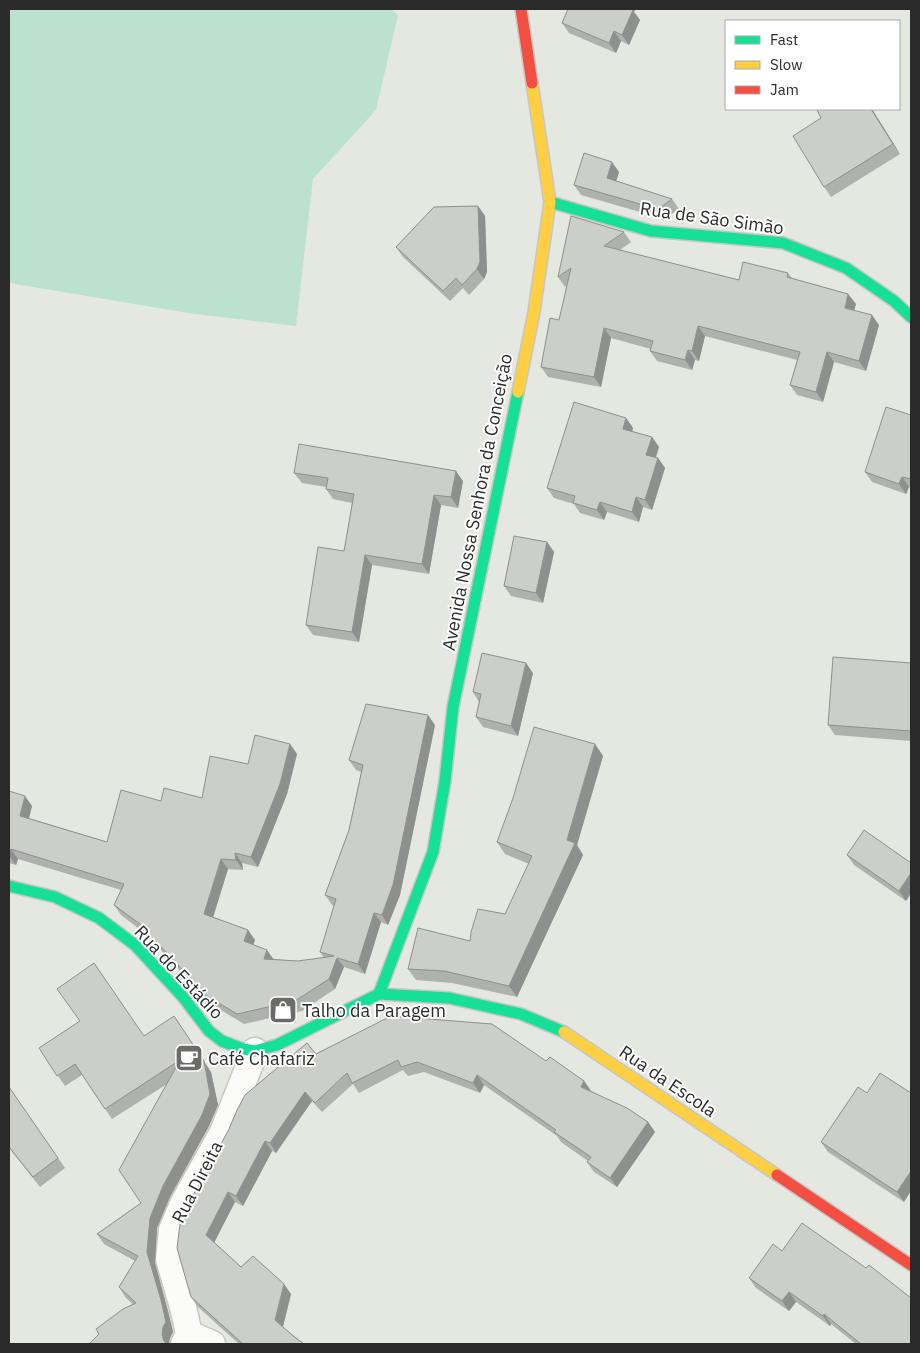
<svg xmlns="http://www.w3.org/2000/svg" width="920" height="1353" viewBox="0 0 920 1353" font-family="'IBM Plex Sans',sans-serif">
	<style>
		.green { fill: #bce2cf }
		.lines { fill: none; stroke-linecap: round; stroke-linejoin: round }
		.street-casing { stroke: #c6c6c5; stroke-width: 29 }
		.fast-casing { stroke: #c6c6c5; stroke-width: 14 }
		.slow-casing { stroke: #c6c6c5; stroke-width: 14 }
		.jam-casing { stroke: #c6c6c5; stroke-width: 14 }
		.street { stroke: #fbfcfa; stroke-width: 26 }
		.fast { stroke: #16e098; stroke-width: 11 }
		.slow { stroke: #ffcf43; stroke-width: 11 }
		.jam { stroke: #f24e42; stroke-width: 11 }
		.wall { fill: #afb1ad }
		.shaded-wall { fill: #8e908d }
		.building { fill: #cbcec9; stroke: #8e908d }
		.labels { text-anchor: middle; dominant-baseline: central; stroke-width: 4; stroke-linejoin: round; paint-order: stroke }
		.street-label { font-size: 18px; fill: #2a2a2a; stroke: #fff }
		.poi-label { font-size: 18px; fill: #2a2a2a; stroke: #fff; text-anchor: start }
	</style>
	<rect width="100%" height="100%" fill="#e4e8e0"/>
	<path class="green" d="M9,9H391L398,15L376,110L313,179L296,326L188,313L9,283Z"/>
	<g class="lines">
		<defs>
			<path id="street" d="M189,1334L212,1344
				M184,1344L189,1334L183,1307L169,1259L172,1230L183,1204L223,1132L255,1051"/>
			<path id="fast" d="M550,202L651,231L783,243L846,268L894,301L911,317
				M9,886L55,897L99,918L135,945L183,997L209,1031L222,1041L243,1049L255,1051L277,1045L379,994L449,998L521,1014L564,1032
				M379,994L433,852L445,781L453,707L518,392"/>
			<path id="slow" d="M518,392L534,312L550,202L532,83
				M564,1032L777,1175"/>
			<path id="jam" d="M521,9L532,83
				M777,1175L911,1265"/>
		</defs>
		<use href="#street" class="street-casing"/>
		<use href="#fast" class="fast-casing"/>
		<use href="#slow" class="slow-casing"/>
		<use href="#jam" class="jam-casing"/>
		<use href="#street" class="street"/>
		<use href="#fast" class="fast"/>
		<use href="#slow" class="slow"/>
		<use href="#jam" class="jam"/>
	</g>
	<path class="wall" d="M635,10L634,12L640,20L629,45L621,41L616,53L569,33L562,23Z
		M818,109H872L900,154L831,197L824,187L821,118Z
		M619,172L616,181L672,199L679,209L668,217L654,216L581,195L574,185Z
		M478,206L485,216L487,272L484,279L469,295L463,288L450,301L403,257L396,247Z
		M624,232L631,242L620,250L739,280L788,273L792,278L848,294L856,304L854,310L879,325L866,371L834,362L823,402L797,395L790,385L797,360L705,336L699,361L695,360L692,370L657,361L650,351L651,349L611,338L601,387L548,377L541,367L559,320L567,285L565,287L558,277Z
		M911,415V488L909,487L906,494L872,482L865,472Z
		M626,418L633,428L632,431L652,437L659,447L656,458H658L665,468L652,510L643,507L639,522L607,512L604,520L580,513L574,504L554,498L547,488Z
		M294,473L463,481L458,508L441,505L429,574L372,565L359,642L313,635L306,625L344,551L352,503L333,499L326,489V487L302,483Z
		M547,542L554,552L543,603L511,596L504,586Z
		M911,663V741L835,735L828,725Z
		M533,673L518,736L483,727L476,717L479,702L473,692Z
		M435,725L400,895L388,925L381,922L365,974L344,967L335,989L302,1011L244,1024L206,1001L194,986L146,934L121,915L114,905L121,890L18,859L16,865L9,863V791L32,806L29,818L107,842L161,801L202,798L248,764L290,744L297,754L287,794L258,867L242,863L243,870L228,869L213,917L248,930L255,940L253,945L274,959L298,961L324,958L320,952L334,906L332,905L325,895L349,830L361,772L356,770L349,760Z
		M595,744L603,756L577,845L583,855L517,997L452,983L416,980L408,969L470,941L505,914L529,864L505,854L497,842Z
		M847,855L911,863V893L906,901L854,865Z
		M145,1036L211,1072L218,1105L209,1126L170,1197L157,1228L155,1263L168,1311L173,1332L170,1338L126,1298L119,1287L135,1261L104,1244L97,1234L141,1203L167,1084L112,1119L82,1075L65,1086L39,1048Z
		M316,1054L546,1061L584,1081L591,1091L648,1122L655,1132L617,1187L594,1172L587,1162L588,1161L561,1142L557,1136L484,1085L480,1093L424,1072L408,1076L403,1070L359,1093L353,1084L322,1112L312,1101L276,1153L272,1151L243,1206L235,1202L214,1242L241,1267L291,1294L283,1327L304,1344H239L198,1307L191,1297L177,1248Z
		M9,1087L65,1168L40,1187L9,1148Z
		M867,1093L904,1202L828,1152L821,1142Z
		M782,1251L866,1268L911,1344H856L831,1324L830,1326L796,1302L789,1311L756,1288L749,1278Z"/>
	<path class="shaded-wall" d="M627,9H634L635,10L634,12L640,20L629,45L622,35Z
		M614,31L621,41L616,53L609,43Z
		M871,109H872L900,154L893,144Z
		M612,162L619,172L614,188L607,178Z
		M478,206L485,216L487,272L484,279L477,269Z
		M848,294L856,304L852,318L845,308Z
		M872,315L879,325L866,371L859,361Z
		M698,326L705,336L699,361L692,351Z
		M604,328L611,338L601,387L594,377Z
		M688,350L695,360L692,370L685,360Z
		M827,352L834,362L823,402L816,392Z
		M626,418L633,428L630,439L623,429Z
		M652,437L659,447L653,465L646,455Z
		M658,458L665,468L652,510L645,500Z
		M456,471L463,481L458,508L451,497Z
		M902,477L909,487L906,494L899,484Z
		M434,495L441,505L429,574L422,564Z
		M636,497L643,507L639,522L632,512Z
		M600,502L607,512L604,520L597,510Z
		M547,542L554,552L543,603L536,593Z
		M365,555L372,565L359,642L352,632Z
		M526,663L533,673L518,736L511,726Z
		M428,715L435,725L400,895L388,925L382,915Z
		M290,744L297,754L287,794L258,867L251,857Z
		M595,744L603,756L577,845L583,855L517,997L509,986L567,840Z
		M25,796L32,806L27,826L20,816Z
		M11,849L18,859L16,865L9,856Z
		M235,853L242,863L243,870L236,860Z
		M221,859L228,869L211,924L204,914Z
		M911,873V893L906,901L899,891Z
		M374,913L381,922L365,974L358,964Z
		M248,930L255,940L251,951L244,941Z
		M267,950L274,960L264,959Z
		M337,958L344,967L335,989L329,979Z
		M174,1016L211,1072L218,1105L209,1126L170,1197L157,1228L155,1263L168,1311L173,1332L170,1338L169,1344H166L164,1341L162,1335L147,1252L150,1218L163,1186L202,1115Z
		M477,1075L484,1085L480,1093L473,1083Z
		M584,1081L591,1091L581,1087Z
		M305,1092L312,1101L276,1153L270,1143Z
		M648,1122L655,1132L617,1187L610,1178Z
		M265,1141L272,1151L243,1206L236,1196Z
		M911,1171V1191L904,1202L897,1192Z
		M228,1192L235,1202L213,1245L206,1235Z
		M284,1284L291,1294L282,1330L275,1320Z
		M789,1292L796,1302L789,1311L782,1301Z
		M824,1314L831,1324L830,1326L823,1316Z"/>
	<path class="building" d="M568,9H630L633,10L622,35L614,31L609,43L562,23Z
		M818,109H871L893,144L824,187L793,136L821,118L817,110Z
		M584,153L612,162L607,178L672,199L661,207L647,206L574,185Z
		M478,206L480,262L477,269L462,285L456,278L443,291L396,247L434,207Z
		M571,216L624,232L604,246L739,280L743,262L788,273L787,277L848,294L845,308L872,315L859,361L827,352L816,392L790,385L800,352L698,326L692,351L688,350L685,360L650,351L653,341L604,328L594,377L541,367L550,318L559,320L571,268L558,277Z
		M574,402L626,418L623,429L652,437L646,455L658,458L645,500L636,497L632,512L600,502L597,510L573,503L575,496L547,488Z
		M886,407L911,415V479L902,477L899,484L865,472Z
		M299,444L456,471L451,497L434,495L422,564L365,555L352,632L306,625L318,547L344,551L354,494L326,489L328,478L294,473Z
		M514,536L547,542L536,593L504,586Z
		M482,653L526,663L511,726L476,717L481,694L473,692Z
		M833,657L911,663V731L828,725Z
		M366,704L428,715L393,885L382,915L374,913L358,964L337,958L329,979L295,1001L237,1014L199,991L188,976L140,924L114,905L124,884L11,849L9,856V791L25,796L20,816L107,842L121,790L161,801L164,788L202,798L210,756L248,764L255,735L290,744L280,784L251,857L235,853L236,860L221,859L204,914L248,930L244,941L267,950L264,959L298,961L334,956L320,952L336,899L325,895L349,830L363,765L349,760Z
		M534,727L595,744L567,840L575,843L509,986L444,971L408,969L418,928L470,941L471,932L478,909L505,914L532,856L497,842L513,798Z
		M864,830L911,863V873L899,891L847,855Z
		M94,963L144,1036L174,1016L204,1061L210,1094L202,1115L163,1186L150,1218L147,1252L161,1300L166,1322L163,1327L162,1335L164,1341L167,1344H89L99,1334L96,1329L123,1309L136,1303L119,1287L138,1256L97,1234L141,1203L119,1170L180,1060L105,1109L75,1064L57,1076L39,1048L80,1021L57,989Z
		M391,1016L492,1024L546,1061L550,1057L584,1081L581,1087L627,1108L648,1122L610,1178L587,1162L591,1157L554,1132L556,1130L477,1075L473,1083L417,1062L401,1067L398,1060L352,1083L347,1073L315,1103L305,1092L270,1143L265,1141L236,1196L228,1192L206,1235L241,1267L253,1256L284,1284L275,1320L292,1335L304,1344H243L191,1297L177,1248L180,1224L190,1201L229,1129L237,1110L245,1095L307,1043L316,1054Z
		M880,1073L911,1093V1171L897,1192L821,1142L858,1087L867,1093Z
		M9,1087L58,1158L33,1177L9,1147Z
		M802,1223L866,1268L869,1265L911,1298V1344H861L824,1314L823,1316L789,1292L782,1301L749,1278L773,1244L782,1251Z"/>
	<defs>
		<symbol id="shop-square" viewBox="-11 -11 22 22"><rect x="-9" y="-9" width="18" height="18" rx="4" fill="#6b6c6a" stroke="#fff"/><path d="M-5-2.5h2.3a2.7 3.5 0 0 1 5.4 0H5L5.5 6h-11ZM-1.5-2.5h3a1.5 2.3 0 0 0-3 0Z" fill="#fff"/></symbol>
		<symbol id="cafe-square" viewBox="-11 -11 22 22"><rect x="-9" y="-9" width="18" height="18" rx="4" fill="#6b6c6a" stroke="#fff"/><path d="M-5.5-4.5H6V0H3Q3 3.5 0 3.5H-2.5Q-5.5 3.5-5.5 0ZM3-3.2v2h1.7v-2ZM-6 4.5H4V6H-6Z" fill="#fff"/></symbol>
	</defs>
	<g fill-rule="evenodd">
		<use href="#shop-square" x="267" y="994" width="32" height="32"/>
		<use href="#cafe-square" x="173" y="1042" width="32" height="32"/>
	</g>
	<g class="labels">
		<g class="street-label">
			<text transform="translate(712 218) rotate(8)">Rua de São Simão</text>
			<text transform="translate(477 502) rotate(-79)">Avenida Nossa Senhora da Conceição</text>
			<text transform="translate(179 972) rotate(47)">Rua do Estádio</text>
			<text transform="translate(668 1081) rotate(34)">Rua da Escola</text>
			<text transform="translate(197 1182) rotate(-63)">Rua Direita</text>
		</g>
		<g class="poi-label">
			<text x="302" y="1010">Talho da Paragem</text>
			<text x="208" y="1058">Café Chafariz</text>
		</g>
	</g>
	<rect width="920" height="1353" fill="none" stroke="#2a2a2a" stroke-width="20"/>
	<rect x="725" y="20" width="175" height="90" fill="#ffffff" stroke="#aaaaaa"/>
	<rect x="735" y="36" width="25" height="8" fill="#16e098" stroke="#aaaaaa"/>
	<text x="770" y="45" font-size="15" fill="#2a2a2a">Fast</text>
	<rect x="735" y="61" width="25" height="8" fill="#ffcf43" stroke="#aaaaaa"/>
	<text x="770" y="70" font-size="15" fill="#2a2a2a">Slow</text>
	<rect x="735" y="86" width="25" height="8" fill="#f24e42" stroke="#aaaaaa"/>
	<text x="770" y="95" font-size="15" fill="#2a2a2a">Jam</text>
</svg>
